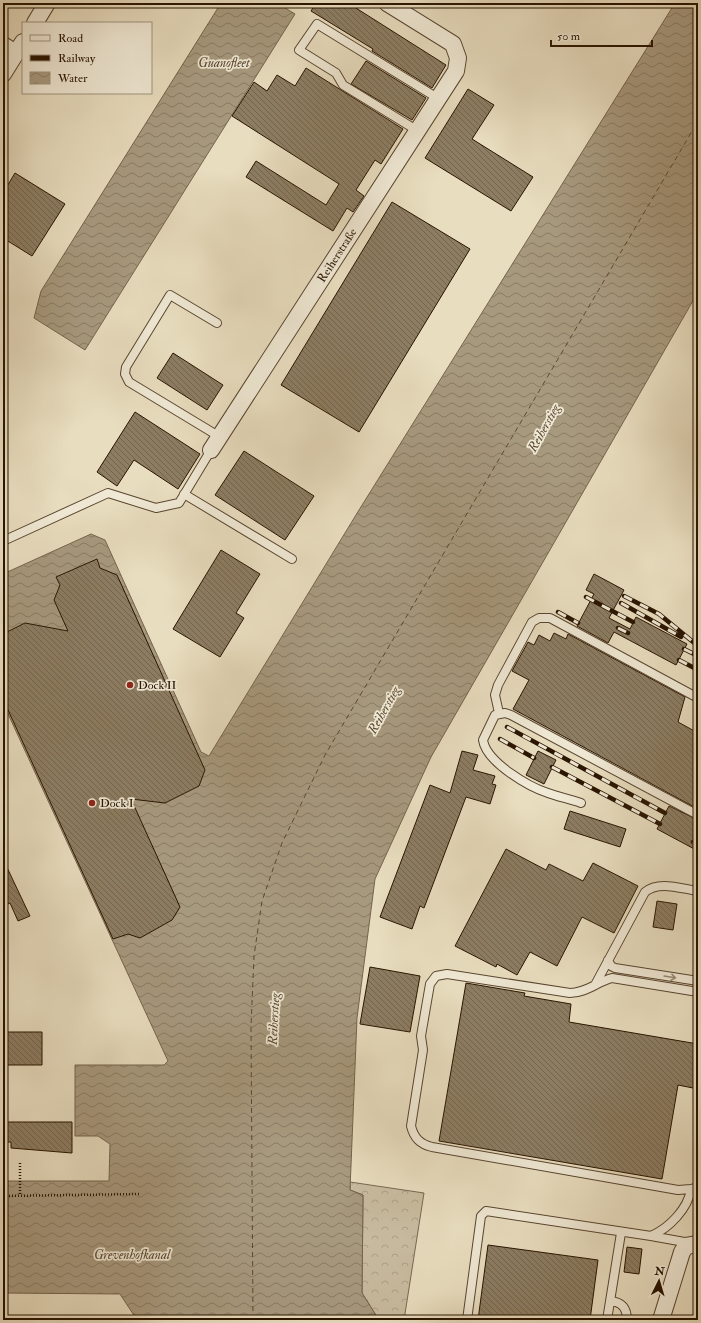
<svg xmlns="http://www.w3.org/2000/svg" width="701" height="1323" viewBox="0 0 701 1323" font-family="'IM FELL Double Pica',serif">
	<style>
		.forest { fill: url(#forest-crowns); stroke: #786850 }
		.water { fill: url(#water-waves); stroke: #75644c }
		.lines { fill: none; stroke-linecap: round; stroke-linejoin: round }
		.ferry { stroke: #5b4932; stroke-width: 1; stroke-dasharray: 5 4; stroke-linecap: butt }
		.building { fill: url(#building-back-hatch); stroke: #291400 }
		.service-casing { stroke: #594630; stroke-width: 10 }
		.minor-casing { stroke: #594630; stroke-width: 18 }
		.path { stroke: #291400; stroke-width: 2.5; stroke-dasharray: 1 2; stroke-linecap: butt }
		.service { stroke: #f0e9d5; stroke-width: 8 }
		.minor { stroke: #f0e9d5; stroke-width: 16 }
		.rail-casing { stroke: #291400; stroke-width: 4.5 }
		.rail { stroke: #f0e9d5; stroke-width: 3; stroke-dasharray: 9; stroke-linecap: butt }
		.oneway { stroke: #968975 }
		.poi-dot { fill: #8f2418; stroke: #f0e9d5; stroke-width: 1.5 }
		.labels { text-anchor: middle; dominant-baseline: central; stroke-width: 3.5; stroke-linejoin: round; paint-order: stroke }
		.street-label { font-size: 12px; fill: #291400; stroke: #f0e9d5 }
		.poi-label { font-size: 12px; fill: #291400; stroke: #f0e9d5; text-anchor: start }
		.water-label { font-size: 13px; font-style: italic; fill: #5b4932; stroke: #f0e9d5 }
	</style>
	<defs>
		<pattern id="forest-crowns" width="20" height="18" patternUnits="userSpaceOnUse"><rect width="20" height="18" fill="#c8bb9f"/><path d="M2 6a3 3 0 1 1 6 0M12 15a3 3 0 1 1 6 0" fill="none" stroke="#aca087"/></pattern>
		<pattern id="water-waves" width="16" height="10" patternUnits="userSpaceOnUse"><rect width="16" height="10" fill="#a7997e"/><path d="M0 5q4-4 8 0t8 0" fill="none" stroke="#887c65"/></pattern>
		<pattern id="building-back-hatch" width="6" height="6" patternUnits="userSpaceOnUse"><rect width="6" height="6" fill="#8c7d63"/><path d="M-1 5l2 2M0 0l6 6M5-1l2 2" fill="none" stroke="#72654f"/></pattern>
	</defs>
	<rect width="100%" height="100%" fill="#e8ddbf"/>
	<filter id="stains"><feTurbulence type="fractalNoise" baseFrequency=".005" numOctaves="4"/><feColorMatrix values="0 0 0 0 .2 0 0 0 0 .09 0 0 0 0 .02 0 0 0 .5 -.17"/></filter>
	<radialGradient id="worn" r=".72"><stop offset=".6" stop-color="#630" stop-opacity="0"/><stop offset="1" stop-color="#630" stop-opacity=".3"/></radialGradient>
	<path class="forest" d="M350,1182L424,1193L404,1320H379L362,1293L363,1195L350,1190Z"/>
	<path class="water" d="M221,3H277L295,14L85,350L34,318L41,291Z
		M675,3H698V292L431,757L375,879L357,1018L350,1190L363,1195L362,1293L379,1320H137L120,1294L3,1293V1181H109L110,1144L98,1136H75V1065H164L168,1061L3,703V574L91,534L105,540L201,752L209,756L359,510Z"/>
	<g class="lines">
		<path class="ferry" d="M253,1320L251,1027L254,956L262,901L282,843L325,755L698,121"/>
	</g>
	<path class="building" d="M316,3H348L446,65L432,88L372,51L373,49L311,11Z
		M366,61L426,98L412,120L351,84Z
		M306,68L403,129L381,164L375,160L356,190L364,196L353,212L347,208L333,231L246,177L256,161L326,205L339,184L232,116L254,82L267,91L277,75L295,86Z
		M468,89L494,105L472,139L533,177L511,211L425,158Z
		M15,173L65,204L32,256L3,238V193Z
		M392,202L470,249L359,432L281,385Z
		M173,353L223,385L207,410L157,378Z
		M135,412L200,454L178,489L134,460L117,486L97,472Z
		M244,451L314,496L285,540L215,495Z
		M221,550L260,574L236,613L244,618L220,657L173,629Z
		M97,559L100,568L117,575L205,770L199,786L165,803L131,799L180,907L172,920L140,938L128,934L113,939L3,699V634L25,623L68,631L54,600L60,585L56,577Z
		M594,574L624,590L609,618L630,629L636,617L687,644L676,665L614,632L608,643L577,626L594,594L586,590Z
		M554,633L566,639L568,634L685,697L678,722L698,733V809L513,709L529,680L512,671L528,642L534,645L539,635L550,641Z
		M462,751L478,755L473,770L495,776L492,784L496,785L490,804L466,797L424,908L420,906L412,929L380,917L430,785L450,793Z
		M538,751L556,760L544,784L526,775Z
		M669,806L698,820V851L657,829Z
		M570,811L626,829L620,847L564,829Z
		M506,849L546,870L549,864L583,881L593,863L638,886L614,933L582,917L557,966L530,952L517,975L497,964L496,967L455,946Z
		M3,859L30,916L18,921L10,903L3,906Z
		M657,901L677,904L673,930L653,927Z
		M370,967L420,976L410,1032L360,1024Z
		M466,983L525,993L524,996L571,1004L569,1022L698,1044V1089L678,1085L662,1179L439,1141Z
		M3,1032H42V1065H3Z
		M3,1122H72V1153L11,1148V1142H3Z
		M488,1245L598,1260L590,1320H478Z
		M627,1247L642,1249L639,1274L624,1272Z"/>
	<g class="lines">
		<defs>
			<path id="service" d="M418,131L343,85L336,73L299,50L317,24L439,99
				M217,323L170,295L126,367L125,374L129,382L220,437
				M184,494L292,559
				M3,541L108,493L156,508L179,503L211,450
				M499,713L495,695L498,685L532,622L539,618H550L698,698
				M581,803C570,799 559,797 548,793C529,787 486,762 483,740L495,715L505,713L511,715L698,815
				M608,960L611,966L615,968L698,981
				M595,985L645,892C659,880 682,889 698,891
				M698,992L612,978C597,982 586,993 570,993L447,974L436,976L430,984L421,1036L423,1050L411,1126C414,1138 420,1144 432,1147L678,1190L691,1189L698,1187
				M651,1236L690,1243
				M610,1301C622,1302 627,1308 627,1320
				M467,1320L481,1216L486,1211L651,1236C669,1228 688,1209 691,1189
				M607,1320L621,1233"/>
			<g id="minor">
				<path d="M35,23L47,3"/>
				<path d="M3,45L16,53"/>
				<path d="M3,74L23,42"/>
				<path id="s1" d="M211,450L456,71L458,58L453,44L387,3"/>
				<path d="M661,1320L682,1252L686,1246L698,1244"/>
			</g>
		</defs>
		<use href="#service" class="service-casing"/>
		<use href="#minor" class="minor-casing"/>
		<path class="path" d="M20,1163V1196
			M3,1196L140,1194"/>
		<use href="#service" class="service"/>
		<use href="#minor" class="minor"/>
		<defs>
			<path id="rail" d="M624,596L659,614L698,646
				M586,597L633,622
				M621,603L681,637
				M558,612L578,623
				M618,628L628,633
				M684,649L698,656
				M679,660L698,670
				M507,727L665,813
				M500,739L534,758
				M552,767L660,824
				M693,842L698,845"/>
		</defs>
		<use href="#rail" class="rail-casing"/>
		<use href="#rail" class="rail"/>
	</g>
	<defs><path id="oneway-shaft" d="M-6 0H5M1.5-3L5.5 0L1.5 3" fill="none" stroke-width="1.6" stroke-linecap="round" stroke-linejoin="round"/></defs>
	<use class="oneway" href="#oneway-shaft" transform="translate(670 977) rotate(9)"/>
	<g class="poi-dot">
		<circle cx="130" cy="685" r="4"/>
		<circle cx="92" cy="803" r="4"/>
	</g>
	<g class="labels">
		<g class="street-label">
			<text stroke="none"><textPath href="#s1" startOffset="232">Reiherstraße</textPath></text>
		</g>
		<g class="poi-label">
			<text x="138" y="685">Dock II</text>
			<text x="100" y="803">Dock I</text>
		</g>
		<g class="water-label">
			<text x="224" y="63">Guanofleet</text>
			<text transform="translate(544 428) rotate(-61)">Reiherstieg</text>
			<text transform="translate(384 710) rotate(-61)">Reiherstieg</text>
			<text transform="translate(274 1019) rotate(-87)">Reiherstieg</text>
			<text x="132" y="1255">Grevenhofkanal</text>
		</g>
	</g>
	<rect width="701" height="1323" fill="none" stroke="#e8ddbf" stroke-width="16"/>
	<rect x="4" y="4" width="693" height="1315" fill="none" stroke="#291400" stroke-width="2"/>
	<rect x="8" y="8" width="685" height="1307" fill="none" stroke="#291400"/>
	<rect x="22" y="22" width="130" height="72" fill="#f0e9d5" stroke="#a09480"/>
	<rect x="30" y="35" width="20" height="6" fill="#f0e9d5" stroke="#a09480"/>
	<text x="58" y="42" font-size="12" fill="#291400">Road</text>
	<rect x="30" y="55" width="20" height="6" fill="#291400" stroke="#a09480"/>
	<text x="58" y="62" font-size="12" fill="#291400">Railway</text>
	<rect x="30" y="72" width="20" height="12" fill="url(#water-waves)" stroke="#a09480"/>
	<text x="58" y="82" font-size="12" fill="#291400">Water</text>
	<g transform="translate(659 1281) rotate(5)" stroke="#f0e9d5" stroke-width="3" paint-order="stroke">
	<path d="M0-3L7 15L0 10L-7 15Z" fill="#291400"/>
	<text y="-6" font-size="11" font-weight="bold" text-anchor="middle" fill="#291400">N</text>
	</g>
	<path d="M551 40v6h101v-6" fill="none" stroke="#291400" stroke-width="2"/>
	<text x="557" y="40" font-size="12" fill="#291400" stroke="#f0e9d5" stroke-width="3" paint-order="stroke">50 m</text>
	<rect width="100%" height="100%" filter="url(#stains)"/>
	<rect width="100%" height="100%" fill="url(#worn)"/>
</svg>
